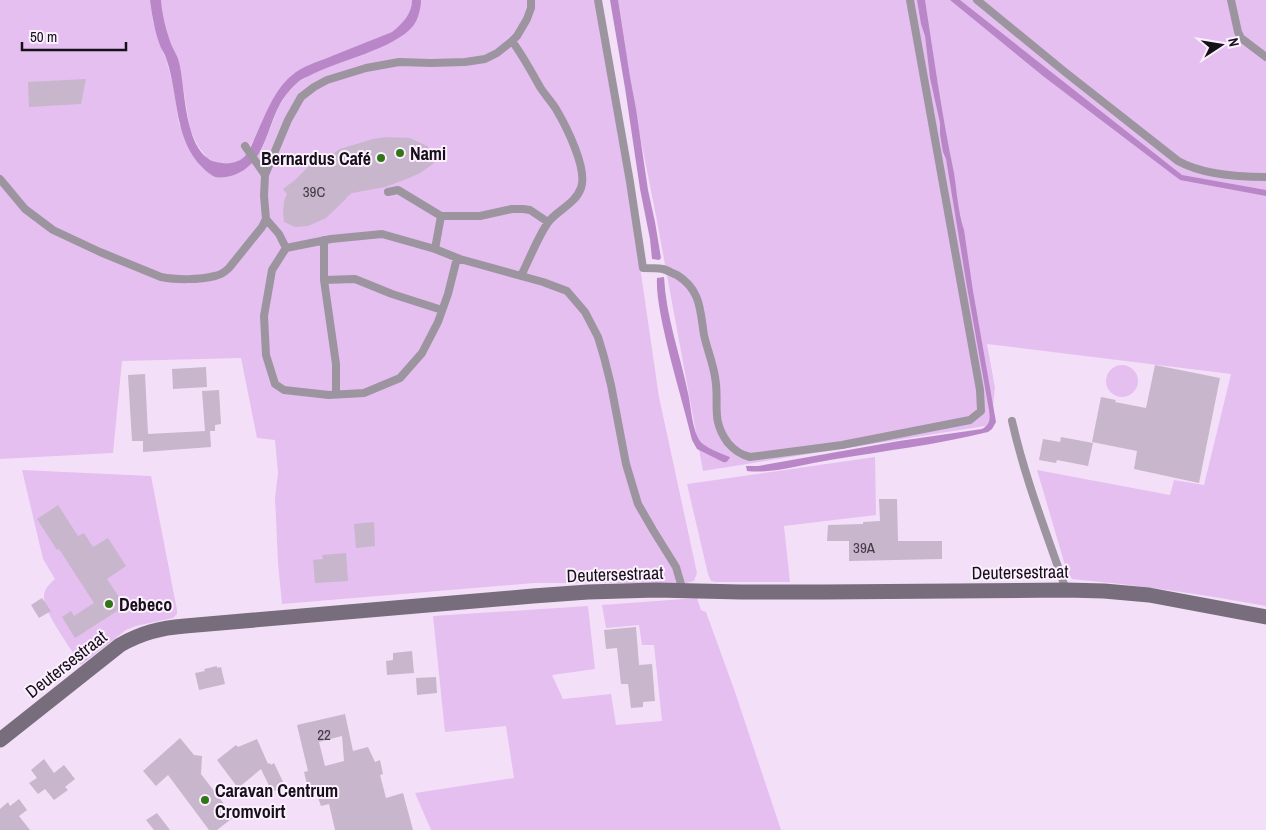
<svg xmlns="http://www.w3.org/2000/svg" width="1266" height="830" viewBox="0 0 1266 830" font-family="'Archivo Narrow',sans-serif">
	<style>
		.green { fill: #e5bff0 }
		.water { fill: #b987c7 }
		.building { fill: #c8b6cd; fill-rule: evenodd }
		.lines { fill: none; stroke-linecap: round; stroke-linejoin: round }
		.lane { stroke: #9c959f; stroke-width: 8 }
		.secondary { stroke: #786d7c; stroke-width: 15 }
		.poi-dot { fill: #317616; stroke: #fcf0ff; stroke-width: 2 }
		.labels { text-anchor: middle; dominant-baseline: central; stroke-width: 4; stroke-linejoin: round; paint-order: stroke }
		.number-label { font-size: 15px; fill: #423a45 }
		.poi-label { font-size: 18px; font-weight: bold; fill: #161018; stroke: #fcf0ff; text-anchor: start }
		.street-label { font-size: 18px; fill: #161018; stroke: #fcf0ff }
	</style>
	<rect width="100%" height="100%" fill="#f3e0f8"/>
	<path class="green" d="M0,0H150L153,22L161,47L166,59L173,84L179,124L215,177L262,149L279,106L288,92L298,82L319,70L367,52L396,40L406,33L415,24L421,0H595L635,232L659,397L697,573L694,581L687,583H534L282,604L278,563L275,498L278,473L275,440L257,438L241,358L122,361L113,453L0,459Z
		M161,0H412C412,14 402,24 392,32L292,75L258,130L246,156L235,163H217L207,158L198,146L190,130L179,62L170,42L163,20Z
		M613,0H1266V606C1201,594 1137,585 1072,579L1067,572L1037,470L1170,495L1174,480L1204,485L1231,374L987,344L995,388L991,425L703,471L657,221Z
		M1106 381a16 16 0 1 1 32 0a16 16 0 1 1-32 0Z
		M875,457L876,515L784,526L790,582H716L711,581L708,574L687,484Z
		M22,470L151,476L177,610V614L173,618L136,626L126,630L81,665C73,652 44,612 44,599C43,590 49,584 55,579L43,559Z
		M697,598L701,610L706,612L734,689L781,830H431L415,793L514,778L506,726L445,732L433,616L588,606L595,669L552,675L563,699L611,694L616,725L662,721L654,645H642L639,625L606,628L602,605Z"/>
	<path class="water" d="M150,0H161C162,14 165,27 170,41C172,48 177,54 179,62C186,88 183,161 222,163C231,164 240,162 246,155C251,149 253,141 256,135C266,114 273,92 291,76C302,66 318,62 332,56C352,48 372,40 392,32C402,24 412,14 412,0H421C421,8 418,19 414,25C396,49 336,61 309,76C304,78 300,80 296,84C289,90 284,97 280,104C266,130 265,163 234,175C228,177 221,178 215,177C211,175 206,171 203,168C173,139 179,94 166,58C165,55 163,51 161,48C155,33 152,16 150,0Z
		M610,0H618L630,77L636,109L648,190L655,222L661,258L659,260L652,259L650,239L640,189L625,88Z
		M917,0H925C934,58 942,116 954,173C957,192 958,212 964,230L973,291L996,422L992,429L988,432C936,445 883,451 830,460C804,464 773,474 747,471L746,466H758L899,441L982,429C991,424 990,418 989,410L967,287L946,159L943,152L940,134V123L930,78L925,36L921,24Z
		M950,0H960L1182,175L1266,190V196L1180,180L1043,76Z
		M664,277C666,317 680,354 688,393C691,406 692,430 700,441C704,447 722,454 730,457C728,461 727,463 723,462L697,449L692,440C683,403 672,368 664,331C661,317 656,293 657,278Z"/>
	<path class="building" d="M86,79L81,104L29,107L28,82Z
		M386,137L410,138L427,146L438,157L433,164L420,173L409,178L385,187L352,193L347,197L345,200L326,218L308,226L295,227L284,222L283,213L284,201L287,194L283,189L296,179L312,163L328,155L333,154L340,149L373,139Z
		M1155,365L1220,378L1199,483L1134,469L1137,451L1092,442L1101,397L1116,400L1115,402L1146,408Z
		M206,367L207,387L173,389L172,369Z
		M145,374L148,434L205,431L202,391L219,390L221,424L215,425V431H210L211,447L143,452V441H132L128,375Z
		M1061,437L1093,443L1088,466L1057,460L1056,463L1039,460L1043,439L1060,442Z
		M879,499H897L898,541H942V559L849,561V541H827L828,525L863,524V522L880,521Z
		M58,505L78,536L84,533L93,547L108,538L126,566L107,579L125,606L75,638L62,617L71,611L74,616L94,603L59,549L57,550L37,519Z
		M374,522L375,546L356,548L354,524Z
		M346,553L348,581L315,583L313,560L323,559L322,555Z
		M42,598L51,611L39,618L31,605Z
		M636,627L639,665L652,664L655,701L643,702V707L631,708L628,684H621L617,648L606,649L604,630Z
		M412,651L414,673L387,675L386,661L393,660V653Z
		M217,666V668L221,667L225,684L199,690L195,673L205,671L204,669Z
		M436,677L437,693L417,695L416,678Z
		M345,714L353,751L368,747L375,762L380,760L383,774L380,775L386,798L403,793L413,830H335L329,804L321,806L314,787L308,789L304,772L308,771L297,725ZM342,736L344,761L325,766L319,742Z
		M180,738L194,755L202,756L201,774L234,817L217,830H209L168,775L156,786L143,771Z
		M257,739L268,764L266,765L270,763L271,765L274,763L285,786L272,792L261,769L238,788L217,760L236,745L238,747Z
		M44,759L54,773L64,765L75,779L65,787L68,790L54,800L45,789L38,794L29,783L37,778L31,770Z
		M19,799L27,810L19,816L30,830H0V809L8,802L10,806Z
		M157,813L170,830H154L146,820Z"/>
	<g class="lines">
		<path class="lane" d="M598,0L630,182L643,268C650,268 656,268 663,269C667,270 672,273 677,275C701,290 700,310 704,335C707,349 713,363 715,377C720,403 710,419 728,443C734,450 741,455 750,457L842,445L970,420L981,411L980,390L910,0
			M977,0L1065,72L1178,161C1203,175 1238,177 1266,177
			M1231,0L1238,32L1241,38L1266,57
			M512,41C523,56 531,71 540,87C545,95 551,101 556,109C566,126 588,169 581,188C575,205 555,211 547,224C537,239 529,260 521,276
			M245,146L265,175
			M0,179L25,209L53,230L100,252L161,277C176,280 199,280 215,276C220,275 225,272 229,268L262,227L266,219L264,196L265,175L288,120L301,97L314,87L327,80L366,68L399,62L431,63L465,62L485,59L497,53L512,41L517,36L527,19L531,8V0
			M388,192L398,190L441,216
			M266,219L279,234L286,248
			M324,240V280L355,279L392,294L442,310
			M435,249L441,216H480L512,209H523L530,210L548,222
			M457,258L448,294L438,322L422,353L400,378L364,393L329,395L284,390L275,384L266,355L264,316L272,270L286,248L331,239L382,234L435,249L460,259L543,282L567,291L585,312L598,337L604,357L611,385L626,464L638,504L653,530L676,567L683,591
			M324,280L336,364V394
			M1012,421C1025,479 1047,534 1066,590"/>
		<path class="secondary" d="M0,740L120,645C141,633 160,628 185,626L533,596L588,592L656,590L741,592H823L1066,590L1104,591L1149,595L1266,617"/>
	</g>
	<g class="poi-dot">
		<circle cx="400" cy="153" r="5"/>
		<circle cx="381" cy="158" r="5"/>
		<circle cx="109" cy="604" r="5"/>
		<circle cx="205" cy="800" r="5"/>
	</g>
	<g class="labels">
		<g class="number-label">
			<text x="314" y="191">39C</text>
			<text x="864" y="547">39A</text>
			<text x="324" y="734">22</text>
		</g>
		<g class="poi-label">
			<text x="410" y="153">Nami</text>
			<text x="371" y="158" text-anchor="end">Bernardus Café</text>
			<text x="119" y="604">Debeco</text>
			<text x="215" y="790">Caravan Centrum<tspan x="215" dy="21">Cromvoirt</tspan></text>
		</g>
		<g class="street-label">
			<text transform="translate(1020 572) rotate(-1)">Deutersestraat</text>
			<text transform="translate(615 574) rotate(-2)">Deutersestraat</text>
			<text transform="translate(66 664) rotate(-38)">Deutersestraat</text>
		</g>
	</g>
	<g transform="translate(1221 45) rotate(78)" stroke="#fcf0ff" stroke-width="4" paint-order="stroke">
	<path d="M0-4L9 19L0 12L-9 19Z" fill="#161018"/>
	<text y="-8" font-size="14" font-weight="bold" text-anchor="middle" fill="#161018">N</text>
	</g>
	<path d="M22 42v8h104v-8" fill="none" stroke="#161018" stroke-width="2.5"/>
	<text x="30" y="42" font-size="15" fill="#161018" stroke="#fcf0ff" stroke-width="4" paint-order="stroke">50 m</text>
</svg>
